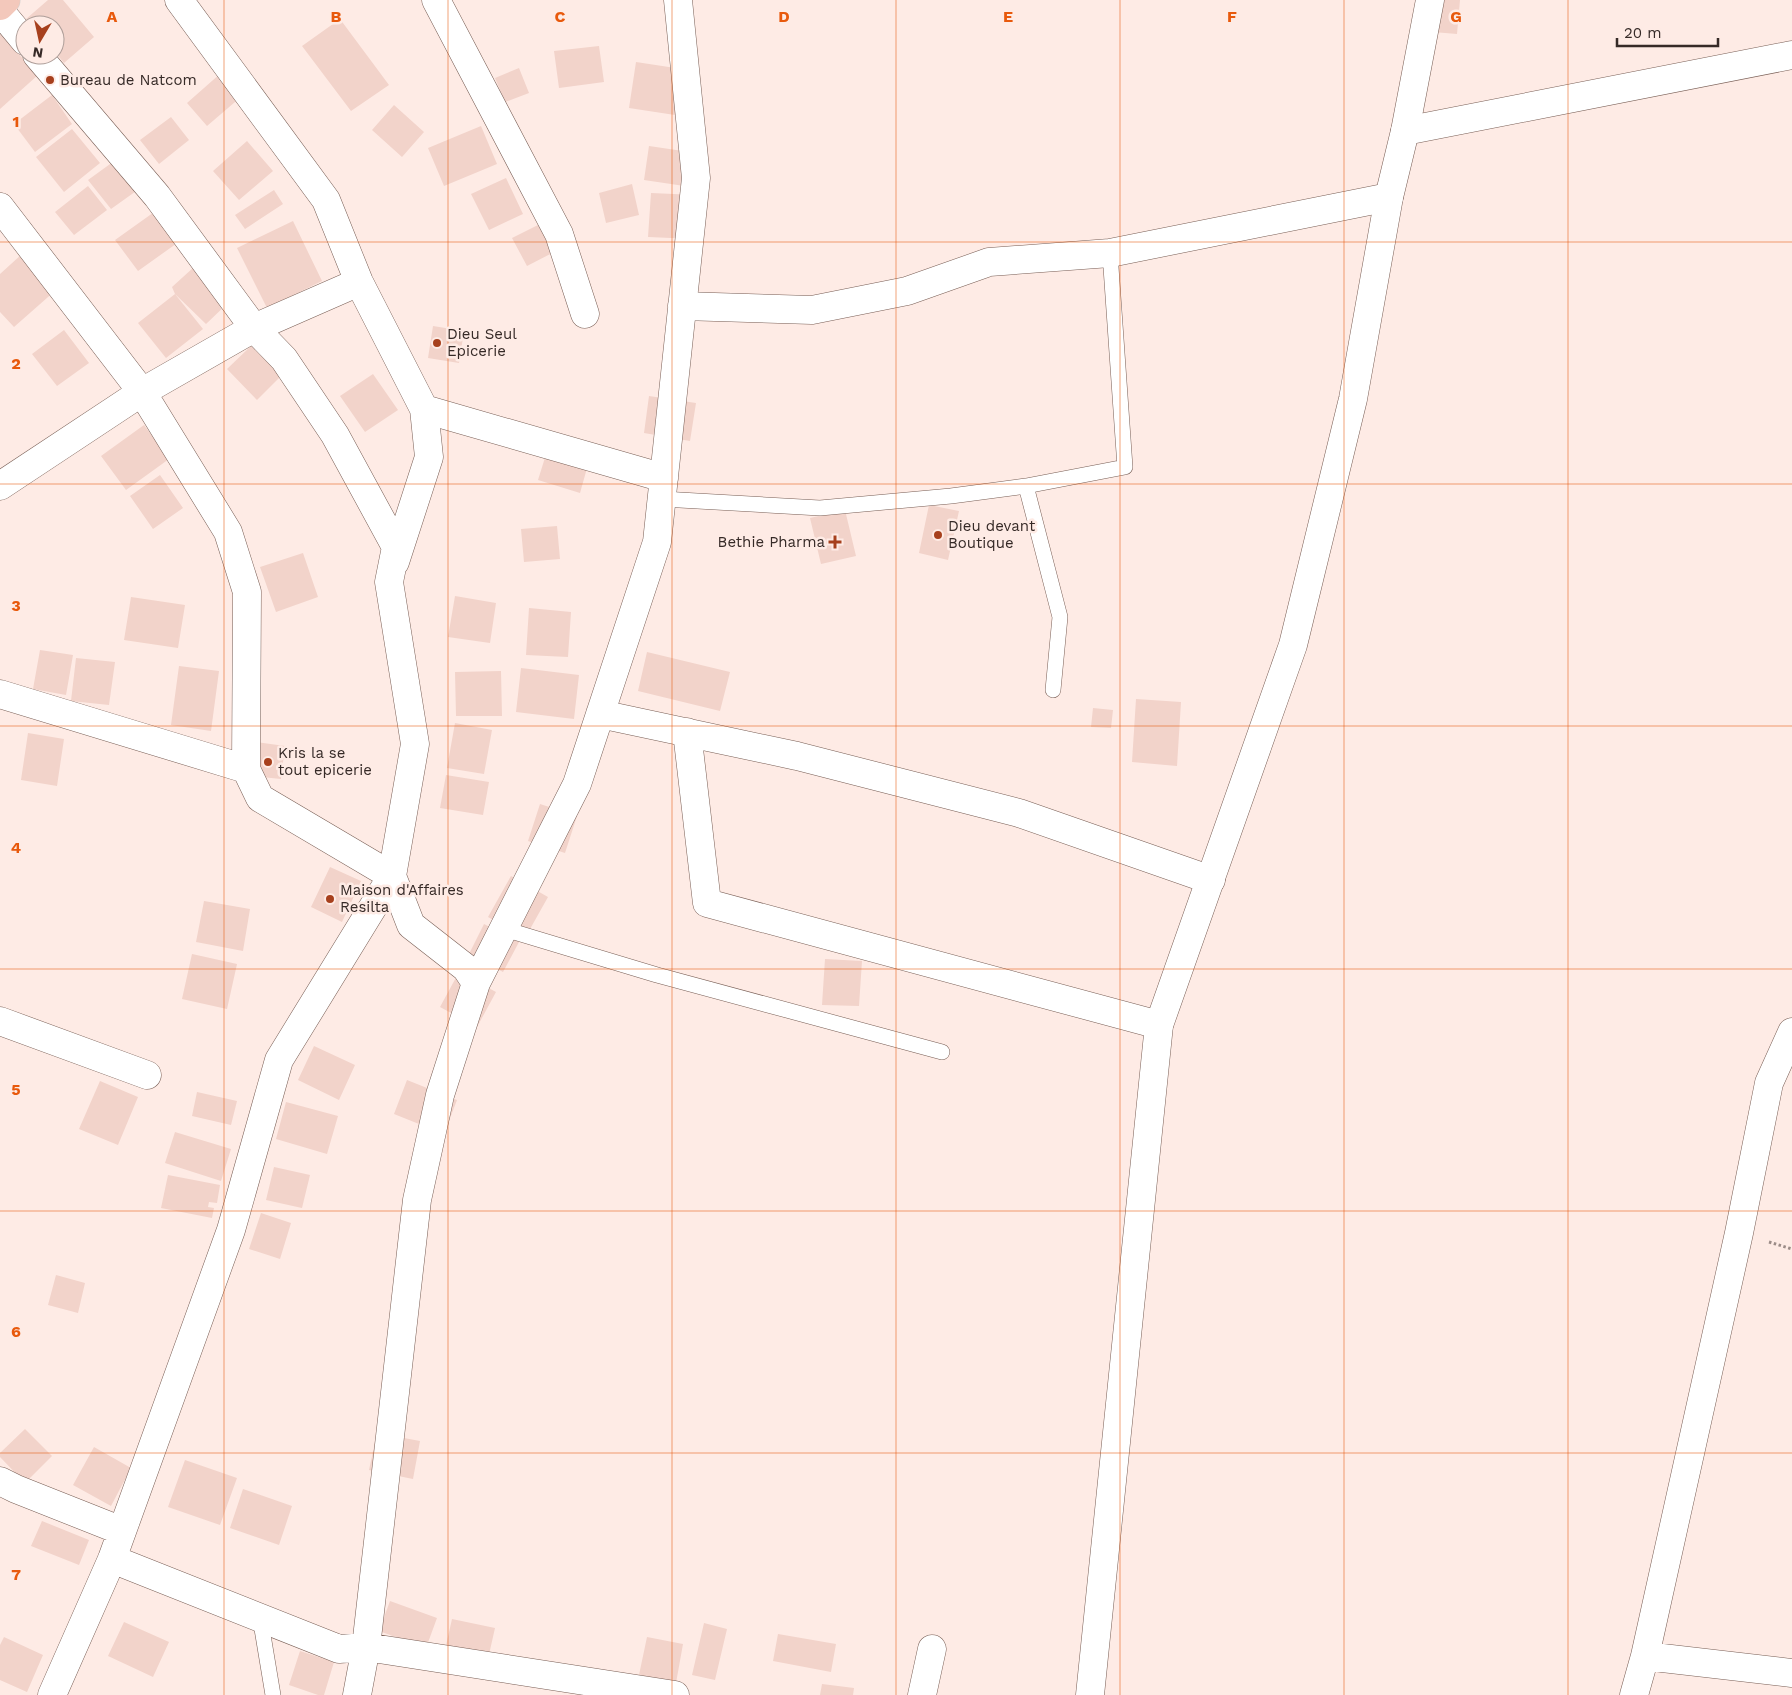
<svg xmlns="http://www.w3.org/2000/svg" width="1792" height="1695" viewBox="0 0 1792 1695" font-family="'Work Sans',sans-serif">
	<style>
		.building { fill: #f2d3ca }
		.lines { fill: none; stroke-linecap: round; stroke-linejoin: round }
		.service-casing { stroke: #785e55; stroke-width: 16 }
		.minor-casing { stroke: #785e55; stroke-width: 29 }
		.tertiary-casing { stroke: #785e55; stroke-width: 29 }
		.primary-casing { stroke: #d3d0cf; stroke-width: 29 }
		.path { stroke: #9c8c88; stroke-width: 3; stroke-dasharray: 2.5 2.5; stroke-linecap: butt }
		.service { stroke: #fff; stroke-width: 15 }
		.minor { stroke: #fff; stroke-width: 28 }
		.tertiary { stroke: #fff; stroke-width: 28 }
		.primary { stroke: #f3c8bb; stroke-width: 28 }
		.grid { fill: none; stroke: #e8590c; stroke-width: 1; stroke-opacity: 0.55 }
		.poi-dot { fill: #a7401d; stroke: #feebe5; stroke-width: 2 }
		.labels { text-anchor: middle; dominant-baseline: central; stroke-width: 5; stroke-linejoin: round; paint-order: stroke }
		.poi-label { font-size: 15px; fill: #362a27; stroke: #feebe5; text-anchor: start }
		.grid-label { font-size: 16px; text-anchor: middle; font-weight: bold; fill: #e8590c; stroke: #feebe5; stroke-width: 5; stroke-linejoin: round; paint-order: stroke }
	</style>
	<rect width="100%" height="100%" fill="#feebe5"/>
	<path class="building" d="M48,0H63L94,37L64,63L55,52V25H32L26,19Z
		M1436,0H1460L1457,34L1433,32Z
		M340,19L389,85L351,111L302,46Z
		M0,34L38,75L0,109Z
		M599,46L604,82L559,88L554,51Z
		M636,62L695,71L688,117L629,108Z
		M519,68L529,93L505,102L495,78Z
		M221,73L242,96L207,126L187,103Z
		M52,95L72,124L35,152L14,124Z
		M394,105L424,132L402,157L372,130Z
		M171,117L189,140L159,164L140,140Z
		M481,126L497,164L444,186L428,148Z
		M72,129L100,163L64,192L36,157Z
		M247,141L273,171L239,200L213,171Z
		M649,146L703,154L698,188L644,180Z
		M117,159L139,189L111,209L88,180Z
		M506,178L523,214L489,230L471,194Z
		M632,184L639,215L606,223L599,193Z
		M88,186L107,210L74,235L55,212Z
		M274,190L283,204L245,229L235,215Z
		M651,193L696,195L694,239L648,237Z
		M157,210L180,241L138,271L115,240Z
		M293,221L322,281L267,308L237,248Z
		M546,221L560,249L527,266L512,238Z
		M22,254L56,290L14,327L0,312V274Z
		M194,267L228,303L206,324L175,294L172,287Z
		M175,294L203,329L166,358L138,323Z
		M433,326L464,331L459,363L428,358Z
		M64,330L89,363L57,386L32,354Z
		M251,346L281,376L257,400L227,369Z
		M373,374L398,410L365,432L340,396Z
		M649,396L696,403L690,441L644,433Z
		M144,425L169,459L126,490L101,456Z
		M548,448L589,461L580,493L538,480Z
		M160,475L183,508L153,529L130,496Z
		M929,505L959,511L948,560L919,553Z
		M845,510L856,556L821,564L810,518Z
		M557,526L560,559L524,562L521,529Z
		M303,553L318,597L276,612L260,567Z
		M455,596L496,603L490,643L448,637Z
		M131,597L185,605L178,648L124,640Z
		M529,608L571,612L568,657L526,655Z
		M40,650L73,655L66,695L33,689Z
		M647,652L730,672L720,711L638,691Z
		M76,658L115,662L109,705L71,701Z
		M179,666L219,671L211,731L171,725Z
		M521,668L579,675L574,719L516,712Z
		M501,671L502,716H456L455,672Z
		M1136,699L1181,702L1177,766L1132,762Z
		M1093,708L1113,710L1111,728L1091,727Z
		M455,723L492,730L484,774L447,768Z
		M28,733L64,739L57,786L21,780Z
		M256,742L285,746L281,779L251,776Z
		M446,775L489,782L483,815L440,808Z
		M540,804L577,816L565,853L528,841Z
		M330,867L361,881L342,922L311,907Z
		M511,876L548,897L525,938L488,917Z
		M204,901L250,909L243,951L196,942Z
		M484,924L519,942L503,972L469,954Z
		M192,954L237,964L227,1009L182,999Z
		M825,959L862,961L859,1006L822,1005Z
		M459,972L496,992L477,1027L440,1007Z
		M314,1046L355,1065L339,1100L298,1080Z
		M407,1080L457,1100L444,1134L394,1114Z
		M100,1081L138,1097L118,1145L79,1129Z
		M197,1092L237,1101L231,1125L192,1116Z
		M286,1102L338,1116L327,1154L276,1139Z
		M175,1132L231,1149L221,1181L165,1163Z
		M274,1167L310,1175L302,1208L266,1200Z
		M168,1175L220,1185L217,1203L209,1202L208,1207L214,1208L212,1218L161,1208Z
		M261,1213L291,1223L280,1259L249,1249Z
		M56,1275L85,1283L78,1313L48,1305Z
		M25,1429L52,1456L25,1483L0,1457V1453Z
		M377,1433L420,1441L413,1479L369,1470Z
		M94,1447L131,1468L111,1506L73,1485Z
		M185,1460L237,1478L220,1525L168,1507Z
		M243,1489L292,1506L279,1545L230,1528Z
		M42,1521L89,1540L79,1565L31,1546Z
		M390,1601L437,1618L426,1648L379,1631Z
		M452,1619L495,1628L488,1659L445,1650Z
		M124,1622L169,1642L153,1677L108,1656Z
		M704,1623L727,1629L715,1680L692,1675Z
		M778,1634L836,1644L831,1672L773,1661Z
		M4,1637L43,1655L27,1692L0,1680V1645Z
		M647,1637L683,1644L676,1683L639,1675Z
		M300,1651L334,1662L324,1695H318L289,1685Z
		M822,1684L854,1688L853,1695H820Z"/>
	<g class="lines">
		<defs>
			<path id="service" d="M662,499L820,508L951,496L1026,486
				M1053,690L1060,617L1026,486L1125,467L1110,253
				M504,929L657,975L942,1052
				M260,1617L273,1695"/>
			<path id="minor" d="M179,0L326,200L359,282L424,409L429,457L395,562
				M436,0L559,234L585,314
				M0,11L25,41
				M37,55L157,196L254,328L284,359L335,435L396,547L389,582L415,744L392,876L279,1060L231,1230L112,1559L52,1695
				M1405,131L1792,55
				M0,207L142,392L228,532L247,592L246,769
				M682,306L812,310L907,291L989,262L1110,253L1389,197
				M424,409L664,478
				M0,486L142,392L254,328L359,282
				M0,694L246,769L260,798L392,876L411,925L466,968L476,983
				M600,714L797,756L1019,813L1211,880
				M687,732L707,903L1159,1025
				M0,1021L147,1075
				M0,1481L16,1489L122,1531
				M112,1559L339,1649L366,1647L675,1695
				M1645,1656L1792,1673
				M357,1695L366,1647L417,1200L440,1095L476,983L577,784L657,542L696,178L678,0
				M922,1695L932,1649
				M1634,1695L1645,1656L1739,1233L1769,1083L1792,1032"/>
			<path id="tertiary" d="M1090,1695L1159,1025L1293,645L1353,399L1389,197L1405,131L1430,0"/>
			<path id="primary" d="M0,6L6,0"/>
		</defs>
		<use href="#service" class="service-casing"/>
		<use href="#minor" class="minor-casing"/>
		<use href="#tertiary" class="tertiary-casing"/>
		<use href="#primary" class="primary-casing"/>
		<path class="path" d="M1769,1242L1792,1249"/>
		<use href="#service" class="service"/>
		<use href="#minor" class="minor"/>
		<use href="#tertiary" class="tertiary"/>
		<use href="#primary" class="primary"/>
	</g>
	<path class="grid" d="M224,0V1695M448,0V1695M672,0V1695M896,0V1695M1120,0V1695M1344,0V1695M1568,0V1695M0,242H1792M0,484H1792M0,726H1792M0,969H1792M0,1211H1792M0,1453H1792"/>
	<g class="poi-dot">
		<circle cx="50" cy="80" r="5"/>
		<circle cx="437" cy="343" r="5"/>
		<circle cx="938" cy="535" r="5"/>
		<path d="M832.5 534.5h5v5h5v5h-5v5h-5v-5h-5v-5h5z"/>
		<circle cx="268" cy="762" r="5"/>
		<circle cx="330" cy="899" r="5"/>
	</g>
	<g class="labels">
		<g class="poi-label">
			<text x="60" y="80">Bureau de Natcom</text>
			<text x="447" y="334">Dieu Seul<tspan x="447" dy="17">Epicerie</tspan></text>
			<text x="948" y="526">Dieu devant<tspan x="948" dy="17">Boutique</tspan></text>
			<text x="825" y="542" text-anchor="end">Bethie Pharma</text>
			<text x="278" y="753">Kris la se<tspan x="278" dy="17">tout epicerie</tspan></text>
			<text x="340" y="890">Maison d'Affaires<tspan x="340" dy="17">Resilta</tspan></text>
		</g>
	</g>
	<g class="grid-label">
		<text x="112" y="22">A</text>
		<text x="336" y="22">B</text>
		<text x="560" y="22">C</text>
		<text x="784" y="22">D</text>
		<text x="1008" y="22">E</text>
		<text x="1232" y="22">F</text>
		<text x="1456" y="22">G</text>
		<text x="16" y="127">1</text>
		<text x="16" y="369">2</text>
		<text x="16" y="611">3</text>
		<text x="16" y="853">4</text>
		<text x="16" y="1095">5</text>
		<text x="16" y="1337">6</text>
		<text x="16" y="1580">7</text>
	</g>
	<g transform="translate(40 40) rotate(189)"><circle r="24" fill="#feebe5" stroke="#ae9e99"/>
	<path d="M0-4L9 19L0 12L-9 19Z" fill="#a7401d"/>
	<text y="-8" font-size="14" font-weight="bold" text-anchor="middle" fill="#362a27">N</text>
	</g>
	<path d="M1617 38v8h101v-8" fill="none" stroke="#362a27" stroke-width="2.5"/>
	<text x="1624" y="38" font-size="15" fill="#362a27" stroke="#feebe5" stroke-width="4" paint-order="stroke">20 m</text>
</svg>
